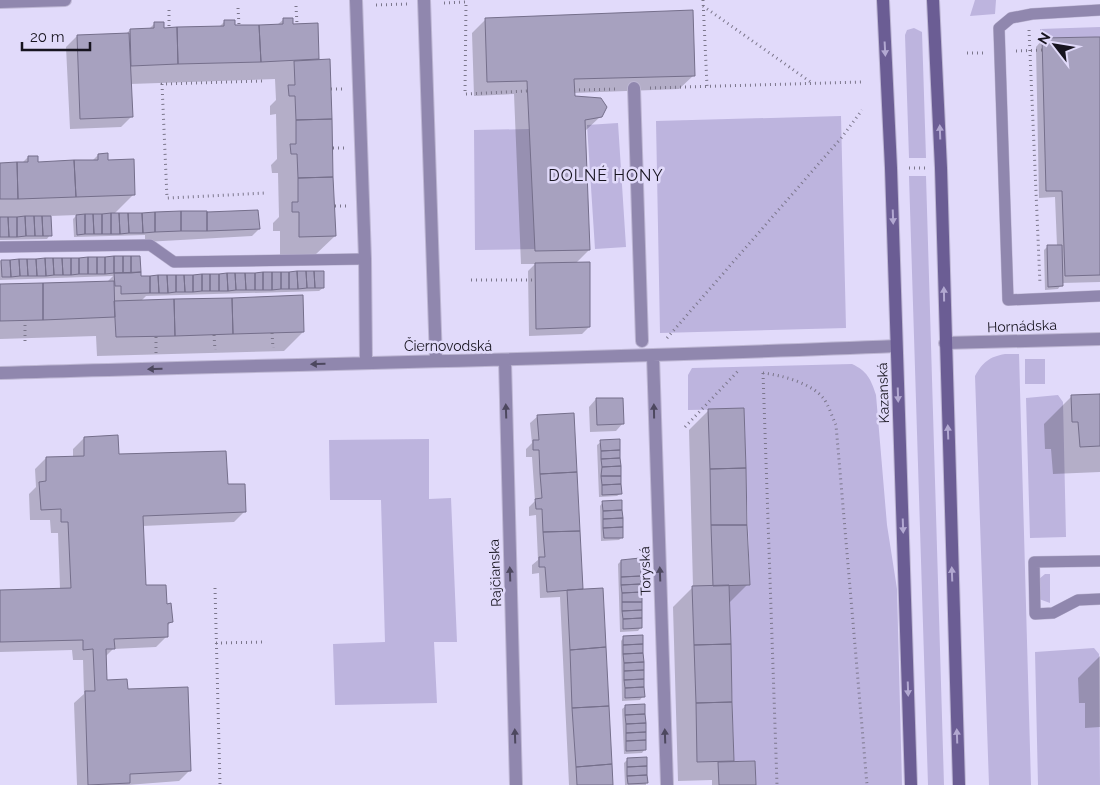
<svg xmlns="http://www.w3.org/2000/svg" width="1100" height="785" viewBox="0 0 1100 785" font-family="Raleway,sans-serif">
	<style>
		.green { fill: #bdb4de }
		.shadow { fill: #0003 }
		.building { fill: #a7a1bf; stroke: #756f8b }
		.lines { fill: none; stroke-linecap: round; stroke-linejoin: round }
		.lane-casing { stroke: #bdb6d3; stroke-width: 12 }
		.street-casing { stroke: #bdb6d3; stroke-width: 14 }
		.secondary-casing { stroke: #bdb6d3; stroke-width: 14 }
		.path { stroke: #7b768b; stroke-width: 3; stroke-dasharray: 1 4; stroke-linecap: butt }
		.lane { stroke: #9087ae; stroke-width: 11 }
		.street { stroke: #9087ae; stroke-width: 12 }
		.secondary { stroke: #6b5d94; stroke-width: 12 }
		.oneway { fill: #b2a8d1 }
		.oneway2 { fill: #4d485f }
		.labels { text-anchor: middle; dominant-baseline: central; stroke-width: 5; stroke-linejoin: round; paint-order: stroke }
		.street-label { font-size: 14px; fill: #17141f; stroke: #e1dafa }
		.quarter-label { font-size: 16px; letter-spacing: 1px; fill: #17141f; stroke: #e1dafa }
	</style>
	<rect width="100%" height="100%" fill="#e1dafa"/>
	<path class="green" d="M975,0H996L995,14L970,16Z
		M1100,27V37L1042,38L1040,29Z
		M914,28L922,32L926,158H909L905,35L907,30Z
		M841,116L846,328L660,333L656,121Z
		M618,123L626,247L595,249L587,125Z
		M530,129L536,249L475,250L474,130Z
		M909,176H926L944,785H928Z
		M1005,354H1019L1031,785H989L975,376C983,362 989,357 1005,354Z
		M1025,359H1045V384H1025Z
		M852,364C867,371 871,379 876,395L887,525L897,589L902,785H756L755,761H734L729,585H750L744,409L688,410V375L692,368Z
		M1058,395L1063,402L1066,537L1030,538L1026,398Z
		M429,439V499L451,498L457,642H434L437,703L335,705L333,644L385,642L381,500H330L329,440Z
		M1045,574H1050V603L1039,599V579Z
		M1094,648L1099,654L1100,785H1038L1035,652Z"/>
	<path class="shadow" d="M284,19L292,25L316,24L318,61L335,236L315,255L280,256V231H273V223L279,217L278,173H272L271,165L277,159L276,114L270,115V106L276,100L275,79L130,84L132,116L121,127L70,129L66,47L77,36L126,34L130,30H148L155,23L163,29L219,27L225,21L234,27L277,25Z
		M486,19L694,75L679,89L574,93V98L601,116L585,131L589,250L575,264L589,327L582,334L529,336L528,271L535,264H521L514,94L474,96L472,33Z
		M1100,38V282L1062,283L1058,289L1045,290L1044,250L1047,247L1057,246L1055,197L1039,198L1036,47L1043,39Z
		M98,155L107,161L134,194L113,215L259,229L252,236L145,242V235L74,237L73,219L77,215L50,216V235L47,239L0,240V164L22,163L28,157L37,163L92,161Z
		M139,257V278L323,288L319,291L146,296L140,302L303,332L284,351L97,356L96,336L0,339V286L107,282L113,276L0,280V261Z
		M1100,393V472L1053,474L1051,449H1045L1044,424L1071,397L1097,396Z
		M596,399L623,423L616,431L590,432L589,407Z
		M708,411L748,584L728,604L732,761L731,763L755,785H712V780L678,781L673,607L693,587L689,430Z
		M573,415L582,591L611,785H569L560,597L540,598L539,573L532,574V565L538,560L536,515L529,516V507L535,501L532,457H526V449L532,443L530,423L538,416Z
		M84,438L117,456L227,486L245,511L234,522L142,526L144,587L165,605L171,622L166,627L167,636L156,647L113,649L105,657L106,681L127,691L190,770L179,781L127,785H77L74,703L84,694L83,660H73L72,650L0,652V591L60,589L58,533H51L50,520H30L29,494L36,487L35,469L46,458L73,457V449Z
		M601,442L621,493L617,496L599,497L597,445Z
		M603,502L622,537L619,540L601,541L600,506Z
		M621,561L641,627L638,631L620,632L618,564Z
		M624,637L643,696L640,700L622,701L621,641Z
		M1100,656V727L1085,728V703H1079L1078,678Z
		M626,706L645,749L642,753L624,754L622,709Z
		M645,758L646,785H625L624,763L628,759Z"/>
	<path class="building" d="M693,10L695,76L574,79L575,96L601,98L607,107L602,117L585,120L590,250L535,251L527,81L487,82L485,18Z
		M283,18H293V24L318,23L319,59L261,62L259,25L283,24Z
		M224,20H235V25H259L261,62L178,64L177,27L224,26Z
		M154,22H164V28L177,27L178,64L131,66L130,29L154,28Z
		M129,33L133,117L80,119L77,35Z
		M1095,37H1100V275L1065,276L1062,191H1046L1042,38Z
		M330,59L332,119L296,120L295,96H289L288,85H295L294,61Z
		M332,119L333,177L298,178L297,154H291L290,144H296V120Z
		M108,153V160L134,159L135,195L76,197L74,160H98V154Z
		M28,156H38V162L74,160L76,197L18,199L17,162H28Z
		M17,162L18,199H0V163Z
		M333,177L336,236L299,237V212H292V202H298V178Z
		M258,210L260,229L207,231V212Z
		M181,211V231L155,232V212Z
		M181,211H207V231H181Z
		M155,212V232L143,233L142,213Z
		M111,213H119L120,234H111Z
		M111,213V234H102V214Z
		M119,213H128L129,233L120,234Z
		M128,213H142L143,233H129Z
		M85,214V234L77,235L76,215Z
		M85,214H93L94,234H85Z
		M93,214H102V234H94Z
		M25,216H34L35,236H26Z
		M25,216L26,236L17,237V217Z
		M34,216H42L43,236H35Z
		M42,216H51L52,236H43Z
		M0,217H8L9,237H0Z
		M8,217H17V237H9Z
		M1047,245H1062L1063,286L1048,287Z
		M114,256H123V273H114Z
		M114,256V273L105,274V257Z
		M123,256H131V273H123Z
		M131,256H140L141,272L131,273Z
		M88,257H97V274H88Z
		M88,257V274H79V258Z
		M97,257H105V274H97Z
		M45,258L46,276H37L36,259Z
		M45,258H53L54,275L46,276Z
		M53,258H62L63,275H54Z
		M62,258H71V275H63Z
		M71,258H79V274L71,275Z
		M19,259H27L28,276H20Z
		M19,259L20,276L11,277L10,260Z
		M27,259H36L37,276H28Z
		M1,260H10L11,277H2Z
		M590,262V327L536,329L535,263Z
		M297,271H306L307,288L298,289Z
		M297,271L298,289H289V272Z
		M306,271H314L315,288H307Z
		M314,271H324V288H315Z
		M141,272V276H150V293L121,294V286H115L114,273Z
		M263,272V290H255V273Z
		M263,272H272V290H263Z
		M272,272H281V289L272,290Z
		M281,272H289V289H281Z
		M227,273L228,291H219V274Z
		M227,273H235L236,290L228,291Z
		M235,273H245L246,290H236Z
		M245,273H255V290H246Z
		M202,274H210V291H202Z
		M202,274V291L193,292V275Z
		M210,274H219V291H210Z
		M158,275L159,293H150V276Z
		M158,275H167L168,293H159Z
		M167,275H176V292L168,293Z
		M176,275H184L185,292H176Z
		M184,275H193V292H185Z
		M114,281L115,317L43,320V283Z
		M43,283V320L0,321V284Z
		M303,295L304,332L233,334L232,298Z
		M232,298L233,334L175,336L174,299Z
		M174,299L175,336L116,337L114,301Z
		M1100,394V446L1080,447L1078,422H1072L1071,395Z
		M596,398H623L624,424L597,425Z
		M744,408L746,468L710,469L708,409Z
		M574,413L577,472L540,474L539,450H533V440H539L537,415Z
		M118,435L119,454L226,451L228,484H245L246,512L143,516L146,585H166L167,604L171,603L173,622L168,623V637L114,639L115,649H106L107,680L127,679L128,689L188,687L191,771L130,774V783L88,785L85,691H95L93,649L83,650V640L0,642V590L71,588L68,522H61V509L41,510L39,482L46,481V457L84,456V437Z
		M620,439V450L601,451L600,440Z
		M620,450V458L601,459V451Z
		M620,458L621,466L602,467L601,459Z
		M621,466V476H601L602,467Z
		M746,468L747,525H711L710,469Z
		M577,472L580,531L543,532L542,509H536L535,499L542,498L540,474Z
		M601,476H621V484L602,485Z
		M621,484L622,494L602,495V485Z
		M622,500V510L603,511L602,501Z
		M622,510L623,518L603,519V511Z
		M623,518V527L603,528V519Z
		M711,525H747L750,585L713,586Z
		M623,527V538H604L603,528Z
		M580,531L583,589L547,592L545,567H539V557H545L543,532Z
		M640,558L641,576L621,577V560Z
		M641,576V584L621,585V577Z
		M641,584L642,592L622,593L621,585Z
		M729,585L731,644L694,645L692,586Z
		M603,588L606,647L570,650L567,590Z
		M642,592V602H622V593Z
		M622,602H642V610L622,611Z
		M642,610V618L623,619L622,611Z
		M642,618V628L623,629V619Z
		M643,635V644L623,645V636Z
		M643,644V653L623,654V645Z
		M731,644L732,702L696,703L694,645Z
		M606,647L609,706L572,708L570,650Z
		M643,653L644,662L624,663L623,654Z
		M644,662V670L624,671V663Z
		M644,670V679L624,680V671Z
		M644,679V687L625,688L624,680Z
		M644,687L645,697L625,698V688Z
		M732,702L734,761L697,762L696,703Z
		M645,704V714L625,715V705Z
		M609,706L612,764L576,767L572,708Z
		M645,714L646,723L626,724L625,715Z
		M646,723V732L626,733V724Z
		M646,732V740L626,741V733Z
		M646,740V750L626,751V741Z
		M647,757V766L627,767V758Z
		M755,761L756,785H719L718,762Z
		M612,764L613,785H577L576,767Z
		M647,766V775L627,776V767Z
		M647,775L648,783L628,784L627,776Z"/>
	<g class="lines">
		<defs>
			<path id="lane" d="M1100,10L1032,14L1011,18L999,28L1008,300L1100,296
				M0,247L150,245L174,262L365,259
				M1100,561L1034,562L1035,614L1053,613L1078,600L1100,599"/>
			<path id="street" d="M356,0L365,259L366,362
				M424,0L436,361
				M0,2L65,0
				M634,88L642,341
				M945,343L1100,339
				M653,356L667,785
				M505,361L516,785
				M0,373C299,364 597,359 896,346"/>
			<path id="secondary" d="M883,0L891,168L911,785
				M933,0L941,168L959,785"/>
		</defs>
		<use href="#lane" class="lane-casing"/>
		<use href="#street" class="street-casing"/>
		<use href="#secondary" class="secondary-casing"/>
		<path class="path" d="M703,0L707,86
			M444,3L466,2L465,94L528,91
			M376,5L407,4
			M296,6L297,24
			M703,6L812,83
			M238,8L239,25
			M169,10V28
			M1029,30L1040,284
			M1016,51L1043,50
			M967,53H983
			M262,81L162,84L167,198L266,193
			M650,88L861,82
			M331,89H343
			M574,90L618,89
			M333,148H344
			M909,168H925
			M335,206H346
			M471,280H535
			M25,320V344
			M272,333L273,348
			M214,335L215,350
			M156,337V353
			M667,338L842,137L862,110
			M763,373C781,375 812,383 824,399C829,406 832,417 836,425L867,785
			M763,373L777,785
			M685,427L739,370
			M215,588L220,785
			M216,643L266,642"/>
		<use href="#lane" class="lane"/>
		<use href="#street" class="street"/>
		<use href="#secondary" class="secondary"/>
	</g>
	<defs><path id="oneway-solid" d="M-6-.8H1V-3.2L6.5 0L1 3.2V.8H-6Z" transform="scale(1.25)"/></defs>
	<g class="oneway">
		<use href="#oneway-solid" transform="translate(885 49) rotate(87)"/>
		<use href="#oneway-solid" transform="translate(940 132) rotate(-92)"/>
		<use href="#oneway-solid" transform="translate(893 217) rotate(88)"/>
		<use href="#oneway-solid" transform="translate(944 294) rotate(-91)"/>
		<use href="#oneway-solid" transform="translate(898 395) rotate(88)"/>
		<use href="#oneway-solid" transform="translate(948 432) rotate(-92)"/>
		<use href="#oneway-solid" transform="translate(903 526) rotate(88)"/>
		<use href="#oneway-solid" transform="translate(952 574) rotate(-92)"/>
		<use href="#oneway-solid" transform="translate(908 689) rotate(88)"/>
		<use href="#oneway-solid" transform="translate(957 736) rotate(-92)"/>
	</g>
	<g class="oneway2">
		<use href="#oneway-solid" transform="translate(318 364) rotate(178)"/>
		<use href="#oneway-solid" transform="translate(155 369) rotate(178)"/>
		<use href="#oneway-solid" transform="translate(506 411) rotate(-92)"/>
		<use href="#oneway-solid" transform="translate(654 411) rotate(-91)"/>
		<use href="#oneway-solid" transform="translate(510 574) rotate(-92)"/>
		<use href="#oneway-solid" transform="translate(660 574) rotate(-92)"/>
		<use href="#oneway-solid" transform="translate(515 736) rotate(-92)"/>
		<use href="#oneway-solid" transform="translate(665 736) rotate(-92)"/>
	</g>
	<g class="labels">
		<g class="street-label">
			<text transform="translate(1022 326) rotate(-2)">Hornádska</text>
			<text x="448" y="346">Čiernovodská</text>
			<text transform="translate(883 393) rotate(-92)">Kazanská</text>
			<text transform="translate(645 571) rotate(-92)">Toryská</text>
			<text transform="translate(495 573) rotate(-92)">Rajčianska</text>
		</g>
		<g class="quarter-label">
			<text x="606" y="175">DOLNÉ HONY</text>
		</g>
	</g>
	<g transform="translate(1055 45) rotate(301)" stroke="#e1dafa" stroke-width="4" paint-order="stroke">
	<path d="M0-4L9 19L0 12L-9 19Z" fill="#17141f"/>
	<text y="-8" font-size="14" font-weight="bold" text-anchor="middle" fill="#17141f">N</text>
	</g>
	<path d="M22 42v8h68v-8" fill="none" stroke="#17141f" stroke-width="2.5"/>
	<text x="30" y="42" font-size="15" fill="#17141f" stroke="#e1dafa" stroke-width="4" paint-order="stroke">20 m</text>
</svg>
